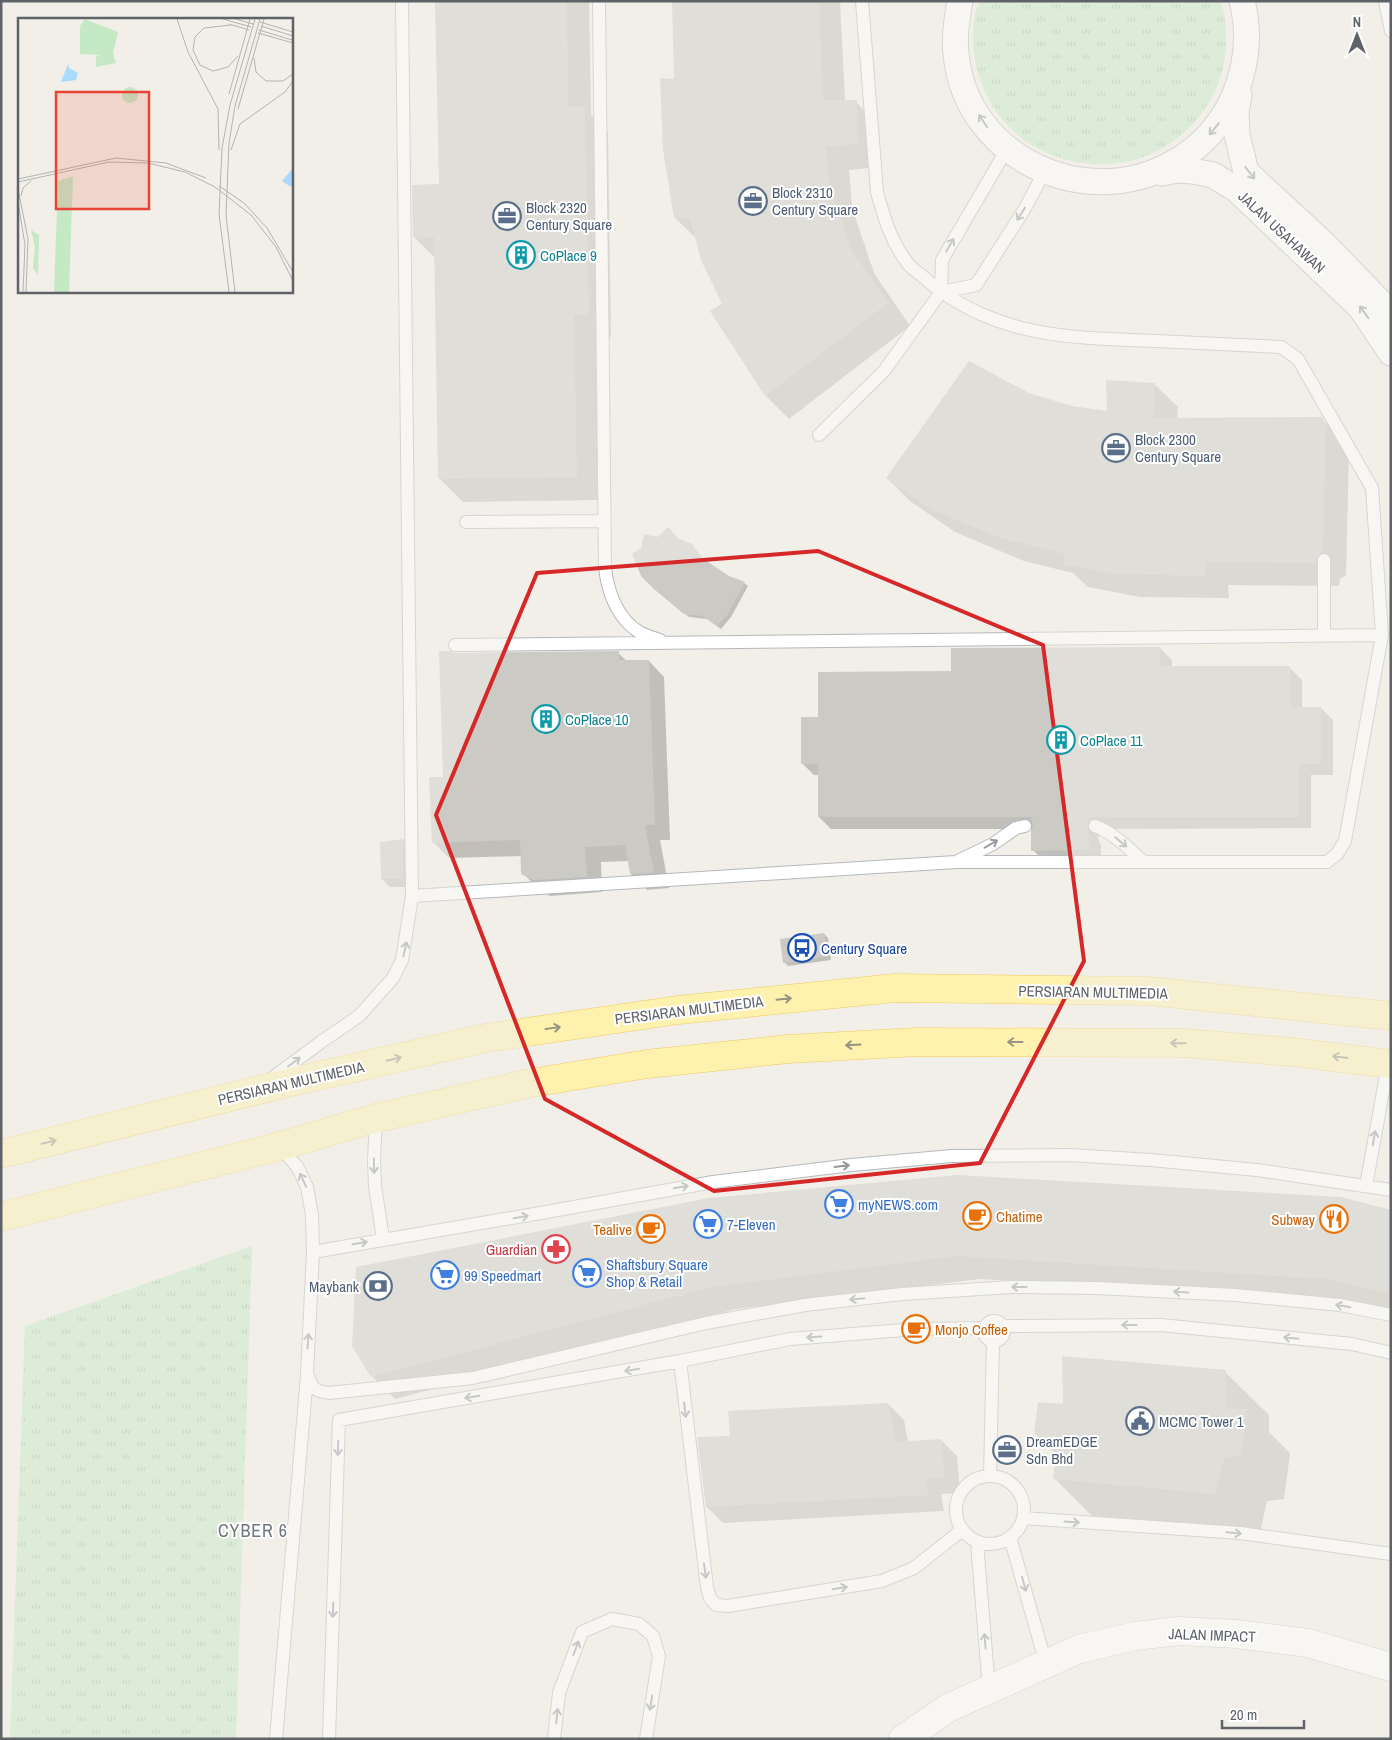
<svg xmlns="http://www.w3.org/2000/svg" width="1392" height="1740" viewBox="0 0 1392 1740" font-family="'Archivo Narrow',sans-serif">
	<style>
		.grass { fill: url(#grass-tufts) }
		.shadow { fill: #0003 }
		.building { fill: #cccac5 }
		.lines { fill: none; stroke-linecap: round; stroke-linejoin: round }
		.lane-casing { stroke: #b5b8bc; stroke-width: 14 }
		.street-casing { stroke: #b5b8bc; stroke-width: 27 }
		.secondary-casing { stroke: #b6babf; stroke-width: 29 }
		.primary-casing { stroke: #f2c960; stroke-width: 29 }
		.lane { stroke: #fff; stroke-width: 12 }
		.street { stroke: #fff; stroke-width: 25 }
		.secondary { stroke: #fff; stroke-width: 28 }
		.primary { stroke: #fff2af; stroke-width: 28 }
		.oneway { stroke: #979a9d }
		.oneway2 { stroke: #979581 }
		.marked { fill: none; stroke: #d62828; stroke-width: 4; stroke-linejoin: round }
		.labels { text-anchor: middle; dominant-baseline: central; stroke-width: 4; stroke-linejoin: round; paint-order: stroke }
		.service-label { font-size: 15px; fill: #4e5e75; stroke: #fff; text-anchor: start }
		.street-label { font-size: 15px; fill: #5f6368; stroke: #fff }
		.culture-label { font-size: 15px; fill: #0d838f; stroke: #fff; text-anchor: start }
		.transit-label { font-size: 15px; fill: #164399; stroke: #fff; text-anchor: start }
		.shop-label { font-size: 15px; fill: #366cbe; stroke: #fff; text-anchor: start }
		.food-label { font-size: 15px; fill: #c56008; stroke: #fff; text-anchor: start }
		.health-label { font-size: 15px; fill: #be3a42; stroke: #fff; text-anchor: end }
		.quarter-label { font-size: 18px; letter-spacing: 1px; fill: #70757a; stroke: #fff }
		.inset-road { fill: none; stroke: #b3b3b1; stroke-width: 1 }
		.view { fill: #ea4335; fill-opacity: 0.15; stroke: #ea4335; stroke-width: 2.5 }
		.inset-edge { fill: none; stroke: #5f6368; stroke-width: 2.5 }
	</style>
	<defs>
		<pattern id="grass-tufts" width="24" height="20" patternUnits="userSpaceOnUse" patternTransform="scale(1.25)"><rect width="24" height="20" fill="#c5e8c5"/><path d="M3 7l-1-3M5 7V3M7 7l1-3M15 17l-1-3M17 17v-4M19 17l1-3" fill="none" stroke="#a3c0a4"/></pattern>
	</defs>
	<rect width="100%" height="100%" fill="#f1efe8"/>
	<path class="grass" d="M979,1H1221C1251,110 1146,199 1043,151C1016,139 994,114 983,87C972,61 969,28 979,1Z
		M252,1246L236,1739H10L25,1326Z"/>
	<path class="shadow" d="M437,1H589L591,115L608,132L611,337L597,338L600,500L463,502L440,479L436,259L414,237L440,186Z
		M673,1H840L845,101L856,102L879,125L880,167L849,170L852,207L874,273L910,326L789,419L766,396L712,312L724,304L697,239L675,218V81Z
		M1154,384L1178,407L1177,419H1322L1345,442L1349,449L1346,575L1340,579L1339,586L1228,585L1229,598L1140,597L1088,587L1073,573L1024,561L955,532L910,501L887,478L1029,394L1071,407L1108,412Z
		M678,539L695,549L704,560L729,577L744,583L748,586L731,617L721,629L707,619L689,617L661,594Z
		M1160,648L1172,660V668H1290L1302,680V708H1321L1333,720V775H1311V828L1101,829L1098,839L1101,845V862H1045L1033,850V829H831L819,817V775H814L802,763L819,718L952,673Z
		M618,653L627,661H649L664,677L670,840H660L669,888L647,890L631,874L629,861L601,862L602,892L550,896L539,890L523,873L522,856L449,858L433,842L445,778L455,654Z
		M403,840L411,848V887H390L382,879Z
		M824,934L828,938L831,960L788,966L784,962Z
		M1391,1211V1311L1350,1302L980,1279L736,1309L395,1399L372,1376L357,1268Z
		M1225,1372L1269,1415V1432L1290,1453L1284,1499L1267,1501L1259,1537L1098,1522L1054,1478L1057,1455L1035,1434L1065,1406Z
		M888,1404L904,1420L908,1442L941,1440L957,1456L960,1493L941,1494L944,1511L723,1523L707,1507L731,1437Z"/>
	<path class="building" d="M435,1H567L568,107H585L589,315H574L577,477L438,479L434,237H413L412,185L439,184Z
		M672,1H819L823,100H857L858,144L826,147L829,183L851,249L888,303L765,396L710,311L722,304L701,260L690,218H674L663,150L660,78L674,79Z
		M969,361L1029,393L1072,406L1107,411L1106,380L1155,383L1154,418L1322,417L1326,425L1323,552L1317,556L1316,563L1205,562L1206,576L1116,574L1064,565L1065,554L1000,538L931,509L886,478Z
		M668,527L678,538L692,544L702,558L729,576L745,582L728,614L717,626L703,616L684,614L655,590L641,576L632,554L641,548L644,534L657,537Z
		M1160,647V666H1290V707H1321V764H1299V817H1089L1087,826L1089,832V850L1031,851V831L1033,825L1031,817H818V764H801V717H818V672L951,671V648Z
		M439,651H450L455,653L619,651V660H649L655,825H645L654,873L630,874L625,845L585,847L587,877L533,880L521,874L520,840L432,843L429,777H443Z
		M403,839V879H381L380,842Z
		M824,933L828,956L783,963L780,939Z
		M958,1175L1341,1197L1391,1210V1294L1326,1279L956,1256L712,1287L371,1377L352,1346L356,1267L709,1198Z
		M1062,1356L1226,1370V1409H1247L1241,1456L1224,1458L1215,1494L1053,1479L1057,1443L1034,1434L1038,1402L1063,1404Z
		M888,1403L896,1442L941,1439L945,1477L926,1479L928,1495L706,1507L697,1437L730,1436L728,1411Z"/>
	<g class="lines">
		<defs>
			<path id="lane" d="M599,1L605,568C608,592 617,618 639,632C645,635 653,638 660,640
				M1385,1L1391,31
				M941,292L976,285L1024,210L1045,171
				M819,435L884,371L941,292L942,260L1007,149
				M466,522L604,521
				M1324,560V636
				M455,645L1382,635
				M1095,826C1114,833 1129,849 1144,862
				M958,861L993,844L1016,828L1025,826
				M412,896L956,862H1327L1337,854L1345,841L1382,635L1372,488L1298,359L1281,347C1240,345 1198,343 1156,341C1074,338 997,338 929,282C923,276 915,271 909,265C892,244 884,218 877,192L862,1
				M271,1079L321,1042L359,1016L393,978L402,960L412,896L402,1
				M376,1118L374,1161L375,1186L383,1239
				M280,1146L298,1168L307,1187L312,1215L313,1252L307,1373C312,1388 313,1391 329,1393L473,1378L706,1323L805,1305L902,1294L1012,1287L1097,1288L1235,1295L1340,1305L1391,1315
				M1366,1186L1388,1064
				M313,1252L552,1211L713,1182L851,1165L952,1156L1071,1155L1151,1160L1257,1170L1391,1190
				M984 1331a10 10 0 1 1 20 0a10 10 0 1 1-20 0Z
				M1002,1326L1161,1325L1352,1344L1391,1353
				M680,1361L707,1587L710,1598L716,1605L728,1606L882,1581L914,1568L962,1530
				M990,1476L993,1341
				M956 1510a34 34 0 1 1 68 0a34 34 0 1 1-68 0Z
				M1023,1518L1240,1533L1391,1554
				M1010,1537L1046,1664
				M977,1542L989,1690
				M276,1739L307,1375
				M329,1739L339,1420L680,1361L790,1339L916,1329L985,1328
				M554,1739L559,1693L582,1632L612,1619L639,1624L653,1636L659,1656L646,1739"/>
			<path id="street" d="M960,1C957,19 954,36 956,54C966,158 1085,213 1173,163C1201,148 1223,123 1235,94C1247,64 1250,32 1242,1
				M1239,95L1236,112L1237,135L1246,172L1325,245L1381,303L1391,318
				M1162,173L1177,170L1193,171L1213,175L1237,190L1361,308L1391,353"/>
			<path id="secondary" d="M903,1739L948,1708L1046,1664L1079,1649L1135,1636L1179,1631L1237,1634L1308,1643L1391,1667"/>
			<path id="primary" d="M1,1154L291,1082L486,1038L678,1010L895,988L1148,991L1391,1016
				M1,1217L280,1146L376,1118L531,1083L647,1064L788,1049L917,1042L1184,1043L1292,1052L1391,1064"/>
		</defs>
		<use href="#lane" class="lane-casing"/>
		<use href="#street" class="street-casing"/>
		<use href="#secondary" class="secondary-casing"/>
		<use href="#primary" class="primary-casing"/>
		<use href="#lane" class="lane"/>
		<use href="#street" class="street"/>
		<use href="#secondary" class="secondary"/>
		<use href="#primary" class="primary"/>
	</g>
	<defs><path id="oneway-shaft" d="M-6 0H5M1.5-3L5.5 0L1.5 3" fill="none" stroke-width="1.6" stroke-linecap="round" stroke-linejoin="round" transform="scale(1.25)"/></defs>
	<g class="oneway">
		<use href="#oneway-shaft" transform="translate(983 121) rotate(-124)"/>
		<use href="#oneway-shaft" transform="translate(1214 129) rotate(130)"/>
		<use href="#oneway-shaft" transform="translate(1250 173) rotate(52)"/>
		<use href="#oneway-shaft" transform="translate(1021 214) rotate(122)"/>
		<use href="#oneway-shaft" transform="translate(950 245) rotate(-59)"/>
		<use href="#oneway-shaft" transform="translate(1364 312) rotate(-126)"/>
		<use href="#oneway-shaft" transform="translate(1121 842) rotate(40)"/>
		<use href="#oneway-shaft" transform="translate(991 844) rotate(-30)"/>
		<use href="#oneway-shaft" transform="translate(405 949) rotate(-78)"/>
		<use href="#oneway-shaft" transform="translate(294 1062) rotate(-37)"/>
		<use href="#oneway-shaft" transform="translate(1374 1138) rotate(-80)"/>
		<use href="#oneway-shaft" transform="translate(374 1166) rotate(89)"/>
		<use href="#oneway-shaft" transform="translate(842 1166) rotate(-7)"/>
		<use href="#oneway-shaft" transform="translate(303 1180) rotate(-115)"/>
		<use href="#oneway-shaft" transform="translate(681 1187) rotate(-10)"/>
		<use href="#oneway-shaft" transform="translate(521 1217) rotate(-9)"/>
		<use href="#oneway-shaft" transform="translate(360 1243) rotate(-10)"/>
		<use href="#oneway-shaft" transform="translate(1019 1287) rotate(-180)"/>
		<use href="#oneway-shaft" transform="translate(1181 1292) rotate(-177)"/>
		<use href="#oneway-shaft" transform="translate(857 1299) rotate(174)"/>
		<use href="#oneway-shaft" transform="translate(1343 1306) rotate(-171)"/>
		<use href="#oneway-shaft" transform="translate(1129 1325) rotate(180)"/>
		<use href="#oneway-shaft" transform="translate(814 1337) rotate(176)"/>
		<use href="#oneway-shaft" transform="translate(1291 1338) rotate(-174)"/>
		<use href="#oneway-shaft" transform="translate(308 1341) rotate(-87)"/>
		<use href="#oneway-shaft" transform="translate(632 1370) rotate(170)"/>
		<use href="#oneway-shaft" transform="translate(472 1397) rotate(170)"/>
		<use href="#oneway-shaft" transform="translate(685 1410) rotate(83)"/>
		<use href="#oneway-shaft" transform="translate(338 1448) rotate(92)"/>
		<use href="#oneway-shaft" transform="translate(1072 1522) rotate(4)"/>
		<use href="#oneway-shaft" transform="translate(1234 1533) rotate(5)"/>
		<use href="#oneway-shaft" transform="translate(705 1571) rotate(82)"/>
		<use href="#oneway-shaft" transform="translate(1024 1584) rotate(74)"/>
		<use href="#oneway-shaft" transform="translate(840 1588) rotate(-9)"/>
		<use href="#oneway-shaft" transform="translate(333 1610) rotate(92)"/>
		<use href="#oneway-shaft" transform="translate(985 1641) rotate(-95)"/>
		<use href="#oneway-shaft" transform="translate(576 1648) rotate(-69)"/>
		<use href="#oneway-shaft" transform="translate(651 1703) rotate(99)"/>
		<use href="#oneway-shaft" transform="translate(557 1716) rotate(-84)"/>
	</g>
	<g class="oneway2">
		<use href="#oneway-shaft" transform="translate(784 999) rotate(-6)"/>
		<use href="#oneway-shaft" transform="translate(553 1028) rotate(-8)"/>
		<use href="#oneway-shaft" transform="translate(1015 1042) rotate(180)"/>
		<use href="#oneway-shaft" transform="translate(1178 1043) rotate(-179)"/>
		<use href="#oneway-shaft" transform="translate(853 1045) rotate(177)"/>
		<use href="#oneway-shaft" transform="translate(1340 1057) rotate(-173)"/>
		<use href="#oneway-shaft" transform="translate(394 1059) rotate(-13)"/>
		<use href="#oneway-shaft" transform="translate(49 1142) rotate(-14)"/>
	</g>
	<path d="M0 0H1392V1740H0ZM818,551L1043,645L1084,961L980,1163L714,1191L545,1099L436,815L537,573Z" fill="#f1efe8" fill-opacity=".55" fill-rule="evenodd"/>
	<path class="marked" d="M818,551L1043,645L1084,961L980,1163L714,1191L545,1099L436,815L537,573Z"/>
	<defs>
		<symbol id="office-ring" viewBox="-11 -11 22 22"><circle r="9.5" fill="#fff" stroke="#5c6f8a" stroke-width="1.5"/><path d="M-6-3h4V-5.5h4V-3h4V5H-6ZM-1-4.5V-3h2v-1.5ZM-6 0V1H6V0Z" fill="#5c6f8a"/></symbol>
		<symbol id="building-ring" viewBox="-11 -11 22 22"><circle r="9.5" fill="#fff" stroke="#0f9aa8" stroke-width="1.5"/><path d="M-4-6H4V6H1V3H-1V6H-4ZM-2.5-4.3h1.7v1.8h-1.7ZM.8-4.3h1.7v1.8H.8ZM-2.5-1h1.7V.8h-1.7ZM.8-1h1.7V.8H.8Z" fill="#0f9aa8"/></symbol>
		<symbol id="bus-ring" viewBox="-11 -11 22 22"><circle r="9.5" fill="#fff" stroke="#1a4fb4" stroke-width="1.5"/><path d="M-5-6H5V4H4V6H2V4H-2V6H-4V4H-5ZM-3.5-4V0h7V-4ZM-3.5 1.2v1.5H-2V1.2ZM2 1.2v1.5H3.5V1.2Z" fill="#1a4fb4"/></symbol>
		<symbol id="supermarket-ring" viewBox="-11 -11 22 22"><circle r="9.5" fill="#fff" stroke="#3f7fe0" stroke-width="1.5"/><path d="M-6-5.5h2.5l.6 2H6L4.5 2H-2.5L-4.4-4H-6ZM-1.5 3.2a1.3 1.3 0 1 0 .1 0ZM3 3.2a1.3 1.3 0 1 0 .1 0Z" fill="#3f7fe0"/></symbol>
		<symbol id="cafe-ring" viewBox="-11 -11 22 22"><circle r="9.5" fill="#fff" stroke="#e8710a" stroke-width="1.5"/><path d="M-5.5-4.5H6V0H3Q3 3.5 0 3.5H-2.5Q-5.5 3.5-5.5 0ZM3-3.2v2h1.7v-2ZM-6 4.5H4V6H-6Z" fill="#e8710a"/></symbol>
		<symbol id="restaurant-ring" viewBox="-11 -11 22 22"><circle r="9.5" fill="#fff" stroke="#e8710a" stroke-width="1.5"/><path d="M-5-6h1v4h1v-4h1v4h1v-4h1v5L-1.5 .5V6h-2V.5L-5-1ZM5-6V6H3V1.5H1.5Q1.5-4 5-6Z" fill="#e8710a"/></symbol>
		<symbol id="pharmacy-ring" viewBox="-11 -11 22 22"><circle r="9.5" fill="#fff" stroke="#e0444e" stroke-width="1.5"/><path d="M-2-6h4v4h4v4h-4v4h-4v-4h-4v-4h4Z" fill="#e0444e"/></symbol>
		<symbol id="bank-ring" viewBox="-11 -11 22 22"><circle r="9.5" fill="#fff" stroke="#5c6f8a" stroke-width="1.5"/><path d="M-6-4H6V4H-6ZM0-2.3a2.3 2.3 0 1 0 0 4.6a2.3 2.3 0 1 0 0-4.6Z" fill="#5c6f8a"/></symbol>
		<symbol id="civic-ring" viewBox="-11 -11 22 22"><circle r="9.5" fill="#fff" stroke="#5c6f8a" stroke-width="1.5"/><path d="M-.6-6.5H3V-4.5H.6V-3L4-1V1h2V6H-6V1h2V-1L-.6-3ZM-1.2 2.5V6h2.4V2.5Z" fill="#5c6f8a"/></symbol>
	</defs>
	<g fill-rule="evenodd">
		<use href="#office-ring" x="737" y="185" width="32" height="32"/>
		<use href="#office-ring" x="491" y="200" width="32" height="32"/>
		<use href="#building-ring" x="505" y="239" width="32" height="32"/>
		<use href="#office-ring" x="1100" y="432" width="32" height="32"/>
		<use href="#building-ring" x="530" y="703" width="32" height="32"/>
		<use href="#building-ring" x="1045" y="724" width="32" height="32"/>
		<use href="#bus-ring" x="786" y="932" width="32" height="32"/>
		<use href="#supermarket-ring" x="823" y="1188" width="32" height="32"/>
		<use href="#cafe-ring" x="961" y="1200" width="32" height="32"/>
		<use href="#restaurant-ring" x="1318" y="1203" width="32" height="32"/>
		<use href="#supermarket-ring" x="692" y="1208" width="32" height="32"/>
		<use href="#cafe-ring" x="635" y="1213" width="32" height="32"/>
		<use href="#pharmacy-ring" x="540" y="1233" width="32" height="32"/>
		<use href="#supermarket-ring" x="571" y="1257" width="32" height="32"/>
		<use href="#supermarket-ring" x="429" y="1259" width="32" height="32"/>
		<use href="#bank-ring" x="362" y="1270" width="32" height="32"/>
		<use href="#cafe-ring" x="900" y="1313" width="32" height="32"/>
		<use href="#civic-ring" x="1124" y="1405" width="32" height="32"/>
		<use href="#office-ring" x="991" y="1434" width="32" height="32"/>
	</g>
	<g class="labels">
		<g class="service-label">
			<text x="772" y="192">Block 2310<tspan x="772" dy="17">Century Square</tspan></text>
			<text x="526" y="207">Block 2320<tspan x="526" dy="17">Century Square</tspan></text>
			<text x="1135" y="439">Block 2300<tspan x="1135" dy="17">Century Square</tspan></text>
			<text x="359" y="1286" text-anchor="end">Maybank</text>
			<text x="1159" y="1421">MCMC Tower 1</text>
			<text x="1026" y="1441">DreamEDGE<tspan x="1026" dy="17">Sdn Bhd</tspan></text>
		</g>
		<g class="street-label">
			<text transform="translate(1282 232) rotate(43)">JALAN USAHAWAN</text>
			<text transform="translate(1093 992) rotate(1)">PERSIARAN MULTIMEDIA</text>
			<text transform="translate(689 1010) rotate(-7)">PERSIARAN MULTIMEDIA</text>
			<text transform="translate(291 1083) rotate(-13)">PERSIARAN MULTIMEDIA</text>
			<text transform="translate(1212 1635) rotate(2)">JALAN IMPACT</text>
		</g>
		<g class="culture-label">
			<text x="540" y="255">CoPlace 9</text>
			<text x="565" y="719">CoPlace 10</text>
			<text x="1080" y="740">CoPlace 11</text>
		</g>
		<g class="transit-label">
			<text x="821" y="948">Century Square</text>
		</g>
		<g class="shop-label">
			<text x="858" y="1204">myNEWS.com</text>
			<text x="727" y="1224">7-Eleven</text>
			<text x="606" y="1264">Shaftsbury Square<tspan x="606" dy="17">Shop &amp; Retail</tspan></text>
			<text x="464" y="1275">99 Speedmart</text>
		</g>
		<g class="food-label">
			<text x="996" y="1216">Chatime</text>
			<text x="1315" y="1219" text-anchor="end">Subway</text>
			<text x="632" y="1229" text-anchor="end">Tealive</text>
			<text x="935" y="1329">Monjo Coffee</text>
		</g>
		<g class="health-label">
			<text x="537" y="1249">Guardian</text>
		</g>
		<g class="quarter-label">
			<text x="253" y="1530">CYBER 6</text>
		</g>
	</g>
	<g transform="translate(18 18)">
		<rect width="275" height="275" fill="#f1efe8"/>
		<path d="M104 77a8 8 0 1 1 16 0a8 8 0 1 1-16 0ZM55,158L51,274H36L40,163ZM13,212L21,217L20,257L15,250L17,229Z" fill="#c5e8c5"/>
		<path d="M67,1L100,14L95,35L98,45L78,49V39L82,37L62,36V8Z" fill="#c5e8c5"/>
		<path d="M50,46L51,50L60,55L58,62L43,64ZM275,150V167L273,169L264,163Z" fill="#aadaff"/>
		<path class="inset-road" d="M159,1L170,34L200,91L201,132M205,1L233,9M218,1L235,6M242,4L275,14M211,6L231,12M213,7L186,10L177,19L175,32L182,47L195,53L210,49L220,38M243,8L275,18M241,12L274,22M240,15L275,25M236,40L238,54L248,63H265L275,56M211,76L232,1M220,91L246,1M213,132L222,106L267,74L275,63M0,161L98,140L148,145L188,160M0,164L91,144L130,145L167,154L197,169L233,197L258,229L275,263M201,168L226,185L249,210L275,254M0,171L10,221L8,274M3,178L5,170L13,163M0,184L7,227L5,274M211,274L201,196L204,130L212,87L237,1M217,274L208,197L211,125L217,88L242,1"/>
		<path class="view" d="M38,74H131V191H38Z"/>
		<rect width="275" height="275" class="inset-edge"/>
	</g>
	<rect width="1392" height="1740" fill="none" stroke="#5f6368" stroke-width="5"/>
	<g transform="translate(1357 35)" stroke="#ffffff" stroke-width="4" paint-order="stroke">
	<path d="M0-4L9 19L0 12L-9 19Z" fill="#5f6368"/>
	<text y="-8" font-size="14" font-weight="bold" text-anchor="middle" fill="#5f6368">N</text>
	</g>
	<path d="M1222 1720v8h82v-8" fill="none" stroke="#5f6368" stroke-width="2.5"/>
	<text x="1230" y="1720" font-size="15" fill="#5f6368" stroke="#ffffff" stroke-width="4" paint-order="stroke">20 m</text>
</svg>
